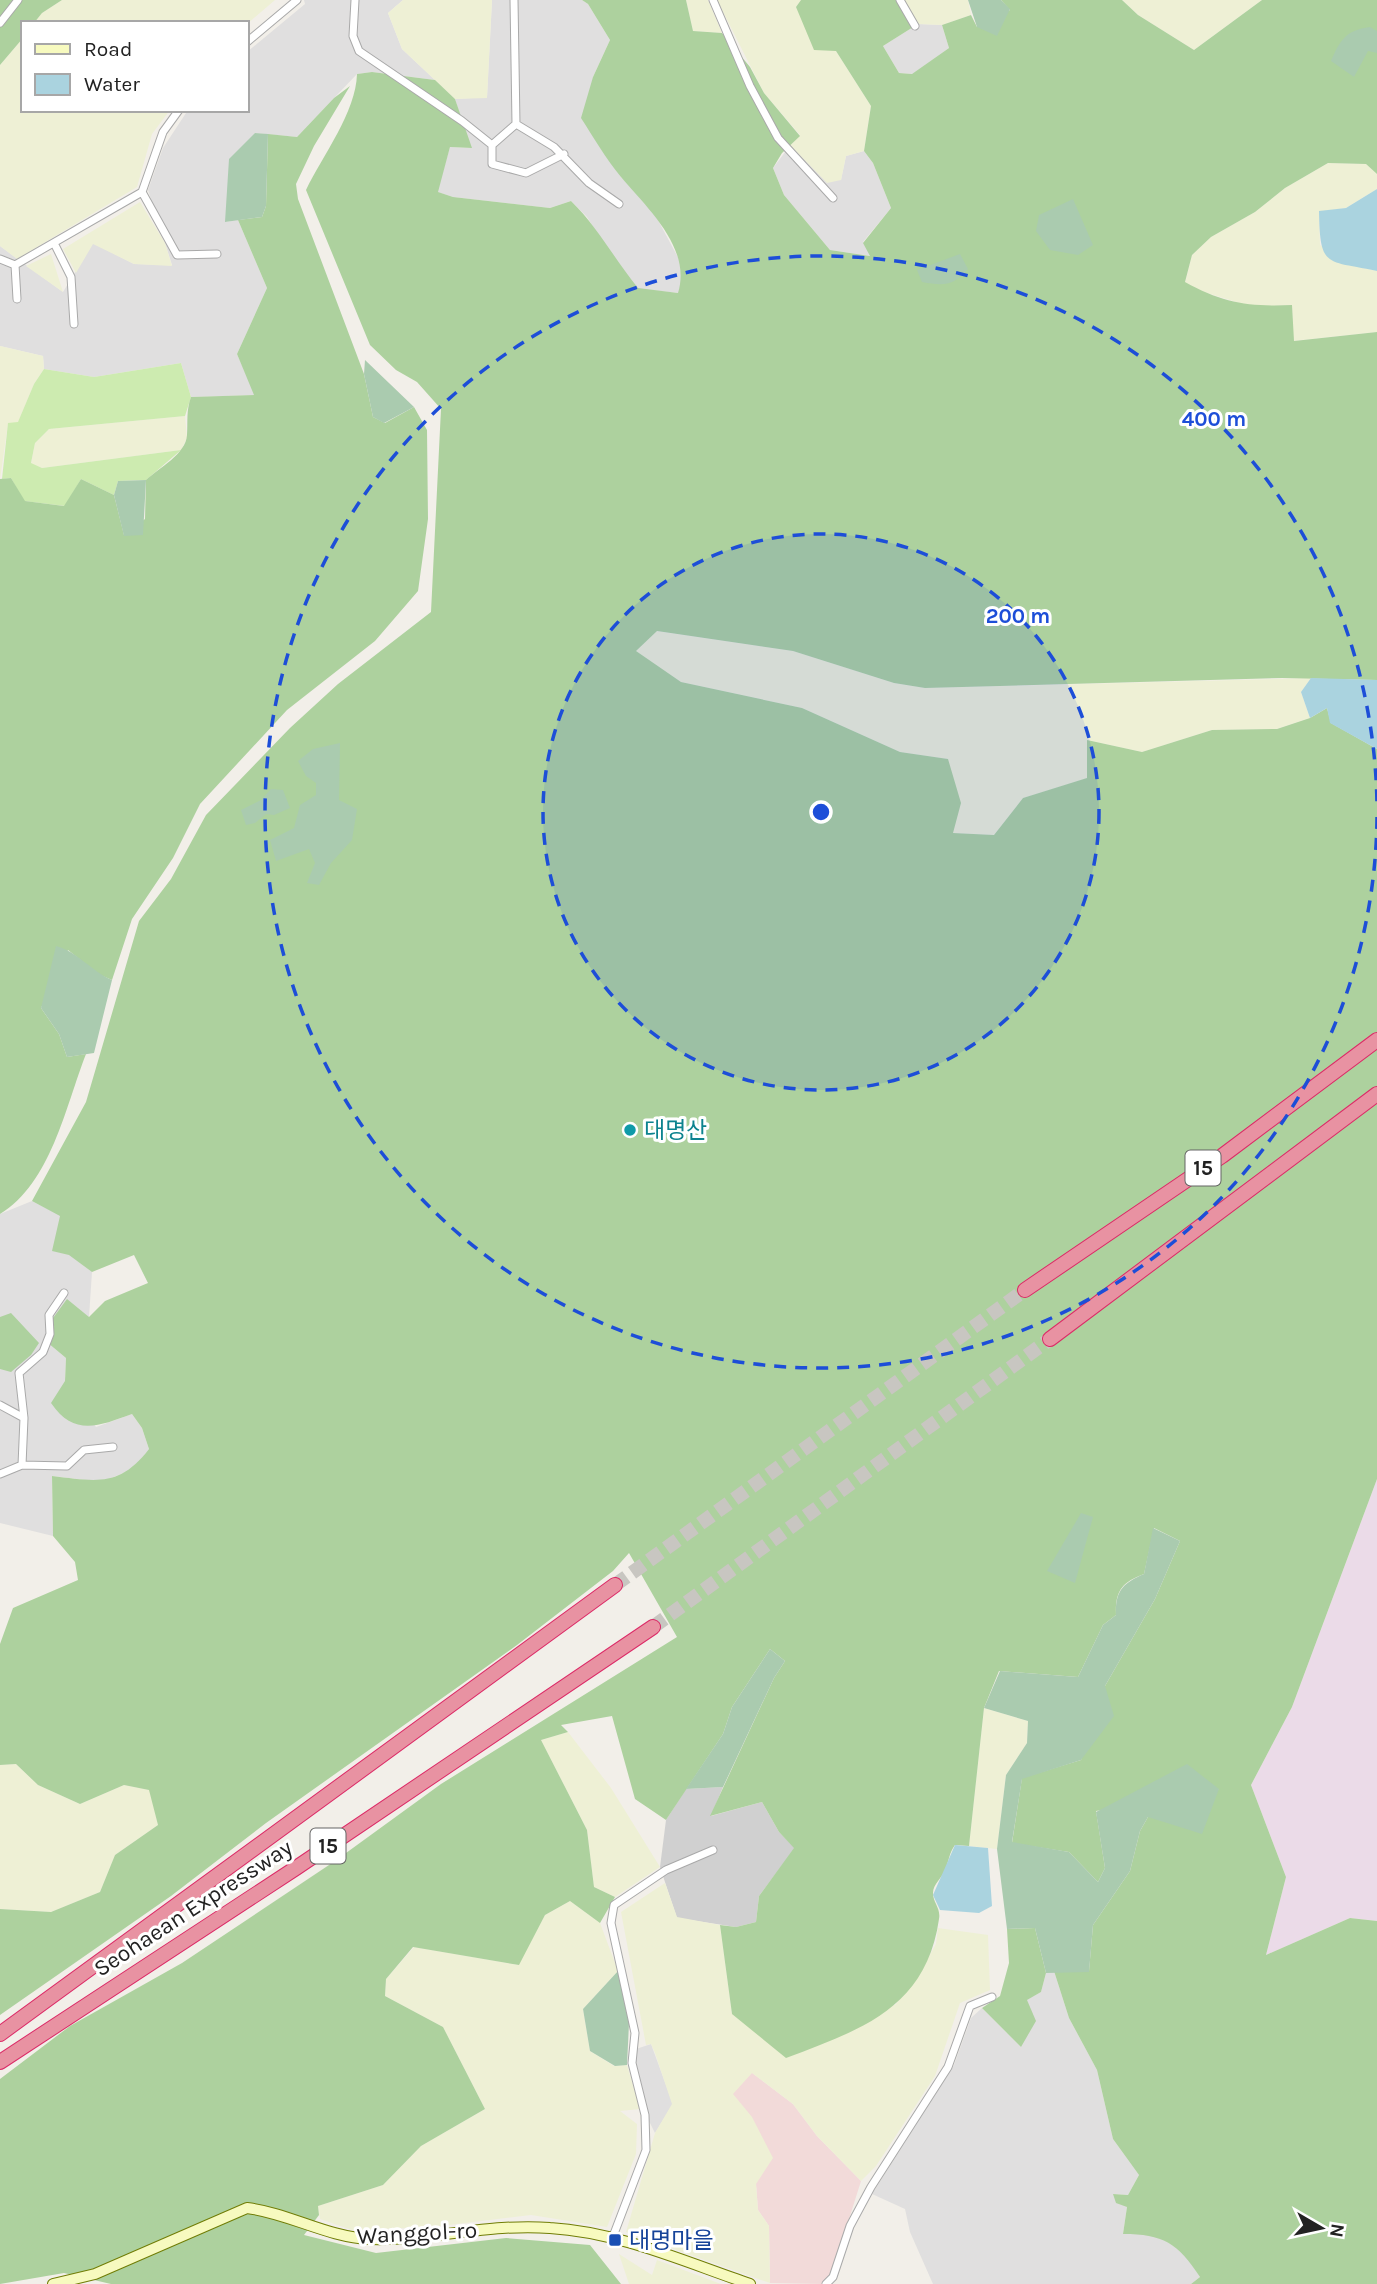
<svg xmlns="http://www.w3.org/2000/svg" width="1377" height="2284" viewBox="0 0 1377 2284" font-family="Karla,'Noto Sans KR',sans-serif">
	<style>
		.residential { fill: #e0dfdf }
		.commercial { fill: #f2dad9 }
		.industrial { fill: #ebdbe8 }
		.religious { fill: #d0d0d0 }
		.farmland { fill: #eef0d5 }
		.grass { fill: #cdebb0 }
		.forest { fill: #add19e }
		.cemetery { fill: #aacbaf }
		.water { fill: #aad3df }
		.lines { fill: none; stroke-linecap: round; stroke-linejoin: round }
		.motorway-tunnel { stroke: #c8c6c1; stroke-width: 14; stroke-dasharray: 14 7; stroke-linecap: butt }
		.minor-casing { stroke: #a9a9a9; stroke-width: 9 }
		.secondary-casing { stroke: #707d05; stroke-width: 12 }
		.motorway-casing { stroke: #dc2a67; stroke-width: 16 }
		.minor { stroke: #fff; stroke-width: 7 }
		.secondary { stroke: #f7fabf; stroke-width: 10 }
		.motorway { stroke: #e892a2; stroke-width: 14 }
		.ring { fill: none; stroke: #1d4ed8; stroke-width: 3.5; stroke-dasharray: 12 9 }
		.culture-dot { fill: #0f9aa8; stroke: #fff; stroke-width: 2.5 }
		.transit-dot { fill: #1a4fb4; stroke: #fff; stroke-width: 2.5 }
		.labels { text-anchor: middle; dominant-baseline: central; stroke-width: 6; stroke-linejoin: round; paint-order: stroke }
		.shield { fill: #fff; stroke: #646464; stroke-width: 2 }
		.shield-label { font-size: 21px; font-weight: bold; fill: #222 }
		.culture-label { font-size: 23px; fill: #0d838f; stroke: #fff; text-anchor: start }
		.street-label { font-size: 23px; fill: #222; stroke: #fff }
		.transit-label { font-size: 23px; fill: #164399; stroke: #fff; text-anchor: start }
		.centre { fill: #1d4ed8; stroke: #fff; stroke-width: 3.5 }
		.ring-label { font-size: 21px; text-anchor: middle; font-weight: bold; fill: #1d4ed8; stroke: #fff; stroke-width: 6; stroke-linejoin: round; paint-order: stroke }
	</style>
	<rect width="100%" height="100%" fill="#f2efe9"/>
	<path class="residential" d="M304,0H403L388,13L402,49L435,80L372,72L357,74L297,137L255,133L226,222L238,220L267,288L237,354L255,395L191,397L181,363L94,377L44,369L43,356L0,346V246L63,292L93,243L134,264L172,265L148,190L163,148L188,110H247V52L305,4Z
		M492,0H582L588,4L610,40L593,77L621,177L652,209L680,261L682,280L679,293L638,289L613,259L587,217L571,201L550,208L453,197L437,192L450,147L471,148L455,99L487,97Z
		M918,24L942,25L949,48L913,74L899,73L883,46Z
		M792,143L841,180L846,156L864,151L873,163L891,208L863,242L871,256L830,250L784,195L773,168Z
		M32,1201L60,1215L69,1254L92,1272L89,1317L48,1343L66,1358L65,1381L96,1427L132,1414L142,1428L149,1449L135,1468L102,1482L52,1476L53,1536L0,1523V1214Z
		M1054,1971L1069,2018L1097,2070L1113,2139L1139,2175L1128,2195L1113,2194L1127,2207L1123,2234H1154L1184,2252L1200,2277L1191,2284H933L910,2232L905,2209L872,2194L954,2065L971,2018L982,2008L1021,2047L1026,2000L1041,1992L1046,1973Z
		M651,2044L673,2104L655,2133L649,2121L635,2063L636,2049Z"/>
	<path class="commercial" d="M751,2072L793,2104L817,2136L861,2181L832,2273L825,2284L770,2283L769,2226L758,2210L756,2184L732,2094Z"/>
	<path class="industrial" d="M1377,1479V1921L1350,1918L1266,1955L1286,1877L1251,1785L1292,1707Z"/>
	<path class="religious" d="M723,1787L711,1816L762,1802L779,1832L795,1848L759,1896L756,1922L736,1927L677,1918L660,1867L666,1820L686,1789Z"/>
	<path class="farmland" d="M62,0H275L247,24L34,23L42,13Z
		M403,0H492L487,98L455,99L402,49L388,13Z
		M686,0H708L722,33L693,31Z
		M717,0H801L796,7L836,51L871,106L864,151L846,156L841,180L827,183L790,145L800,135L764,93Z
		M904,0H968L971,15L942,25L918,24Z
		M1122,0H1262L1194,50L1138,15Z
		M23,38V110H170L152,134L137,187L17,259L0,246V65Z
		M1328,163L1366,164L1377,174V189L1346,208L1319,212L1320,245L1359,267L1377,271V332L1293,341L1292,305L1252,307L1204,292L1185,283L1192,255L1211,237L1255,212L1285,188Z
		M140,202L165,243L172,266L134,264L93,244L76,273L63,249Z
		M51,254L63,292L26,266Z
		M0,346L43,356L44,369L34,384L18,423L8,424L0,479Z
		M185,416L187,438L181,450L42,468L31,464L35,443L49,429Z
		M656,631L793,651L894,683L925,688L1311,678L1301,692L1310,718L1277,729L1212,730L1142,752L1087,740L1088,778L1023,798L994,835L953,833L948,759L900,752L802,708L681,682L635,652Z
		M984,1708L1028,1721L1027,1743L1006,1775L997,1849L969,1846Z
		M568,1732L611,1788L660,1867L615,1897L594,1887L587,1830L541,1740Z
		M16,1764L38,1785L80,1804L124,1785L150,1790L158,1825L115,1855L100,1892L51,1912L0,1909V1765Z
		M665,1883L677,1917L720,1925L732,2014L895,2005L916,1979L936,1944L938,1928L988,1935L990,1990L960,2003L935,2076L876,2166L861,2181L817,2136L793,2104L752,2073L733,2094L752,2117L773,2158L756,2184L758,2210L769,2226L770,2283L626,2232L655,2133L672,2104L655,2053L651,2044L646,2045L621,1912Z
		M570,1901L600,1923L618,1971L583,2009L590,2051L614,2066L627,2065L640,2109L620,2111L637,2124L636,2154L607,2227L531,2215L432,2227L352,2230L320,2219L318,2206L383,2185L421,2146L485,2109L443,2027L385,1996L386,1979L414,1947L518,1965L545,1915Z
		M619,2254L652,2275L657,2260L721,2284H629Z"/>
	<path class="grass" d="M181,363L191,397L185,416L49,429L35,443L31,463L42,468L181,450L146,480L118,481L114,495L81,479L65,506L24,501L11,478L2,479L8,423L18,422L34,384L44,369L94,377Z"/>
	<path class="forest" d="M0,0H62L42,13L34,23H23V38L0,65Z
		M582,0H686L693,31L722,33L750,67L764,93L800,136L782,153L773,168L784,195L830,250L870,256L863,243L891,208L873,163L864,151L871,106L836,51L814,50L796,7L801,0H904L918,24L883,46L899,73L912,74L949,48L942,25L971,15L977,27L1010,10L1001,0H1122L1138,15L1194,50L1262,0H1377V174L1366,164L1328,163L1285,188L1255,212L1211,237L1192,255L1185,282C1223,303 1249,307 1292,305L1294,341L1377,332V680L1282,678L925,688L894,683L793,651L657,631L636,651L681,682L802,708L900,752L948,759L961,803L953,833L994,835L1023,798L1087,778V740L1142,752L1212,730L1277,729L1310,718L1327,708L1331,723L1377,749V1479L1292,1707L1251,1785L1286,1877L1266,1955L1350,1918L1377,1921V2284H1191L1200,2277C1178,2243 1163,2234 1123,2234L1127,2207L1116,2203L1113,2194L1128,2195L1139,2175L1113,2139L1097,2070L1069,2018L1054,1971H1089L1093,1925L1130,1871L1140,1831L1148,1817L1219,1789L1096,1811L1105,1868L1098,1882L1069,1852L1012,1843L1022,1778L1081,1760L1105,1686L1155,1599L1180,1541L1154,1528L1144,1574C1122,1582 1115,1591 1116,1615L1103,1625L1078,1677L999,1671L984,1708L969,1846L955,1845C949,1853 949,1861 945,1870C942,1878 933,1884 933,1893C933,1903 941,1908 939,1919C926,2009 860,2030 786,2058L732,2014L720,1925L736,1927L756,1922L759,1896L794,1848L779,1832L762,1802L710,1816L774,1678L785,1661L770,1649L732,1707L723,1734L666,1820L635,1799L612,1716L561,1725L568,1732L541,1740L587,1830L594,1887L615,1897L600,1923L570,1901L545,1915L519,1965L413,1947L386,1979L385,1996L443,2027L485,2109L421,2146L383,2185L318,2206L319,2215L304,2235L376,2253L506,2238L590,2245L621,2284H111L64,2273L0,2284V2079L70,2026L182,1963L335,1861L441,1784L677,1637L629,1553L613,1571L517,1645L266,1823L171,1896L0,2015V1909L51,1912L100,1892L115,1855L158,1825L149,1790L124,1785L80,1804L38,1785L16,1764L0,1765V1644L13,1608L78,1580L75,1562L53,1536L52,1476C96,1481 119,1488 149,1449L142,1428L132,1414C99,1426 74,1437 51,1403L65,1381L66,1358L48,1343L53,1318L67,1299L89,1317L105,1301L148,1283L134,1255L92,1272L69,1255L52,1251L60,1216L32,1201L86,1102L139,921L171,879L206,815L290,728L338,684L431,612L441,409L417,382L396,370L370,345L306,190C323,155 356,112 357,74L372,72L435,80L455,99L472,148L450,147L438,192L453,197L550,208L571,201C597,226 615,260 638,288L678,293C692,248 647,208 621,177C606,159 594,138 581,118L593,77L610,40L588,4Z
		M350,86L314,146L296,184L298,199L364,374L373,417L385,423L414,407L427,430L428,519L418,591L375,641L287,710L200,804L173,858L132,919L112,980L98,974L68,950L41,1008L59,1034L67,1057L86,1054C65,1108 51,1183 0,1214V479L11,478L25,501L64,506L81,479L114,495L124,535L145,519L146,480C159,468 186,454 187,435C188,421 186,411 191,397L254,395L237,354L267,288L238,220L262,217L266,206L268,134L297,137L334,98Z
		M11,1313L39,1343L31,1355L11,1372L0,1369V1317Z
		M1035,1928L1046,1973L1041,1992L1027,2000L1036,2021L1021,2047L982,2008L1000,1996L1009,1963L1007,1929Z"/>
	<path class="cemetery" d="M968,0H1001L1010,9L997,36L977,27Z
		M1370,27L1377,31V53L1368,51L1354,77L1331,61C1340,40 1346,30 1370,27Z
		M255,133L268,134L266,206L262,217L225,222L229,159Z
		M1073,199L1093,245L1078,255L1050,250L1036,231L1039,215Z
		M960,254L968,269C953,286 944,286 922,282L917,270Z
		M365,360L414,407L384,423L373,417L364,374Z
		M146,480L143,535L124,536L114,495L118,481Z
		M340,743L339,800L357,809L352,840L331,863L319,885L307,883L315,863L309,849L276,861L270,840L294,828L300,805L316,795V783L306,776L298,761L313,749Z
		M271,789L283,790L290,808L274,815L266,814L255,823L246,825L241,810L261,800Z
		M56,946C78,952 91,971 112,980L94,1053L67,1057L59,1034L41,1008Z
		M1081,1513L1093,1517L1075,1583L1047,1571Z
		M1153,1528L1180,1541L1155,1599L1105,1686L1114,1716L1081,1760L1022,1779L1012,1842L1069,1852L1098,1882L1105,1868L1096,1812L1187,1764L1219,1789L1202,1834L1148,1817L1140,1831L1130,1871L1093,1925L1089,1972L1046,1973L1035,1928L1007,1929L997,1849L1006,1775L1027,1743L1028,1721L984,1708L1000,1671L1078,1677L1103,1625L1116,1615C1115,1591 1123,1583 1144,1574Z
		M770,1649L785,1661L774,1678L723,1787L686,1789L723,1734L732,1707Z
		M618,1971L629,2023L627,2065L615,2066L590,2051L583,2009Z"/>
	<path class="water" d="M1377,189V271C1326,260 1320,269 1319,211L1346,208Z
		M1311,678L1377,680V749L1330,723L1327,708L1310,718L1301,692Z
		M955,1845L988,1848L992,1906L979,1913L940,1910L933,1895Z"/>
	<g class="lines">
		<path class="motorway-tunnel" d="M615,1585L1025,1290
			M653,1627L1050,1339"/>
		<defs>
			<path id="minor" d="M355,0L353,36L359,51L462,121L492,145L516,124
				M514,0L516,124L554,147L589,183L619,204
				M713,0L750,86L778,138L833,198
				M900,0L915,26
				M0,23L18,0
				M247,42L297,0
				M492,145V164L526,173L564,154
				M142,192L177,255L217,254
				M55,245L71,277L74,324
				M0,259L15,265L142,192L163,132L179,110
				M15,265L17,299
				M0,1405L24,1418L22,1465L0,1474
				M24,1418L19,1373L43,1352L50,1334L49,1315L64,1293
				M22,1465L67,1466L84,1450L113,1447
				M612,2239L646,2150L645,2115L632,2063L635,2033L611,1923L614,1905L666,1870L713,1850
				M826,2284L833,2277L850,2226L871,2187L948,2067L970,2006L992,1997"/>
			<path id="secondary" d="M53,2284L95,2274L247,2208C289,2213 326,2237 370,2239C430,2241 490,2223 550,2228C619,2232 685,2262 750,2284"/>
			<path id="motorway" d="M1025,1290L1222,1156L1377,1040
				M1050,1339L1377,1094
				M0,2034L615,1585
				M0,2062L296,1868L653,1627"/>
		</defs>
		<use href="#minor" class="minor-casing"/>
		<use href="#secondary" class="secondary-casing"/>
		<use href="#motorway" class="motorway-casing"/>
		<use href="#minor" class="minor"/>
		<use href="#secondary" class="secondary"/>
		<use href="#motorway" class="motorway"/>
	</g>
	<circle cx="821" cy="812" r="278" fill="#1d4ed8" fill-opacity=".12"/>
	<g class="ring">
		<circle cx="821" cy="812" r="278"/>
		<path d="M1377 817A556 556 0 1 1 1377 807"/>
	</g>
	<circle class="culture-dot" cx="630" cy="1130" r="7"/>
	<rect class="transit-dot" x="608" y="2233" width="14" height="14" rx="3.5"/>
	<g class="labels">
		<g class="shield">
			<rect x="1185.5" y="1150.5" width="35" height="35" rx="5"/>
			<rect x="310.5" y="1828.5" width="35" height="35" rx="5"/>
		</g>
		<g class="shield-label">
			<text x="1203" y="1168">15</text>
			<text x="328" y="1846">15</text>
		</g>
		<g class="culture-label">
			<text x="644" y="1130">대명산</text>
		</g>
		<g class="street-label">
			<text transform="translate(193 1908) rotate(-33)">Seohaean Expressway</text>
			<text transform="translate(417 2233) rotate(-3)">Wanggol-ro</text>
		</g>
		<g class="transit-label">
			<text x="629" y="2240">대명마을</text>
		</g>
	</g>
	<circle cx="821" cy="812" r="10" class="centre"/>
	<g class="ring-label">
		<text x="1214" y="426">400 m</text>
		<text x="1018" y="623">200 m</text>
	</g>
	<rect x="21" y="21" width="228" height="91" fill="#ffffff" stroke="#a7a7a7" stroke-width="2"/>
	<rect x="35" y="44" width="35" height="10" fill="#f7fabf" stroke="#a7a7a7" stroke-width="2"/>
	<text x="84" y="56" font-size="21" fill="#222222">Road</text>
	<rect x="35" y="74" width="35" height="21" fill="#aad3df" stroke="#a7a7a7" stroke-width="2"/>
	<text x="84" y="91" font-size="21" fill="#222222">Water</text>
	<g transform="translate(1321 2228) rotate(99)" stroke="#ffffff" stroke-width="5" paint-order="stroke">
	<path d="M0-5L12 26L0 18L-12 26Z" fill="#222222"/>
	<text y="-10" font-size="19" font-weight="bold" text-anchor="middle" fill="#222222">N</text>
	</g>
</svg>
